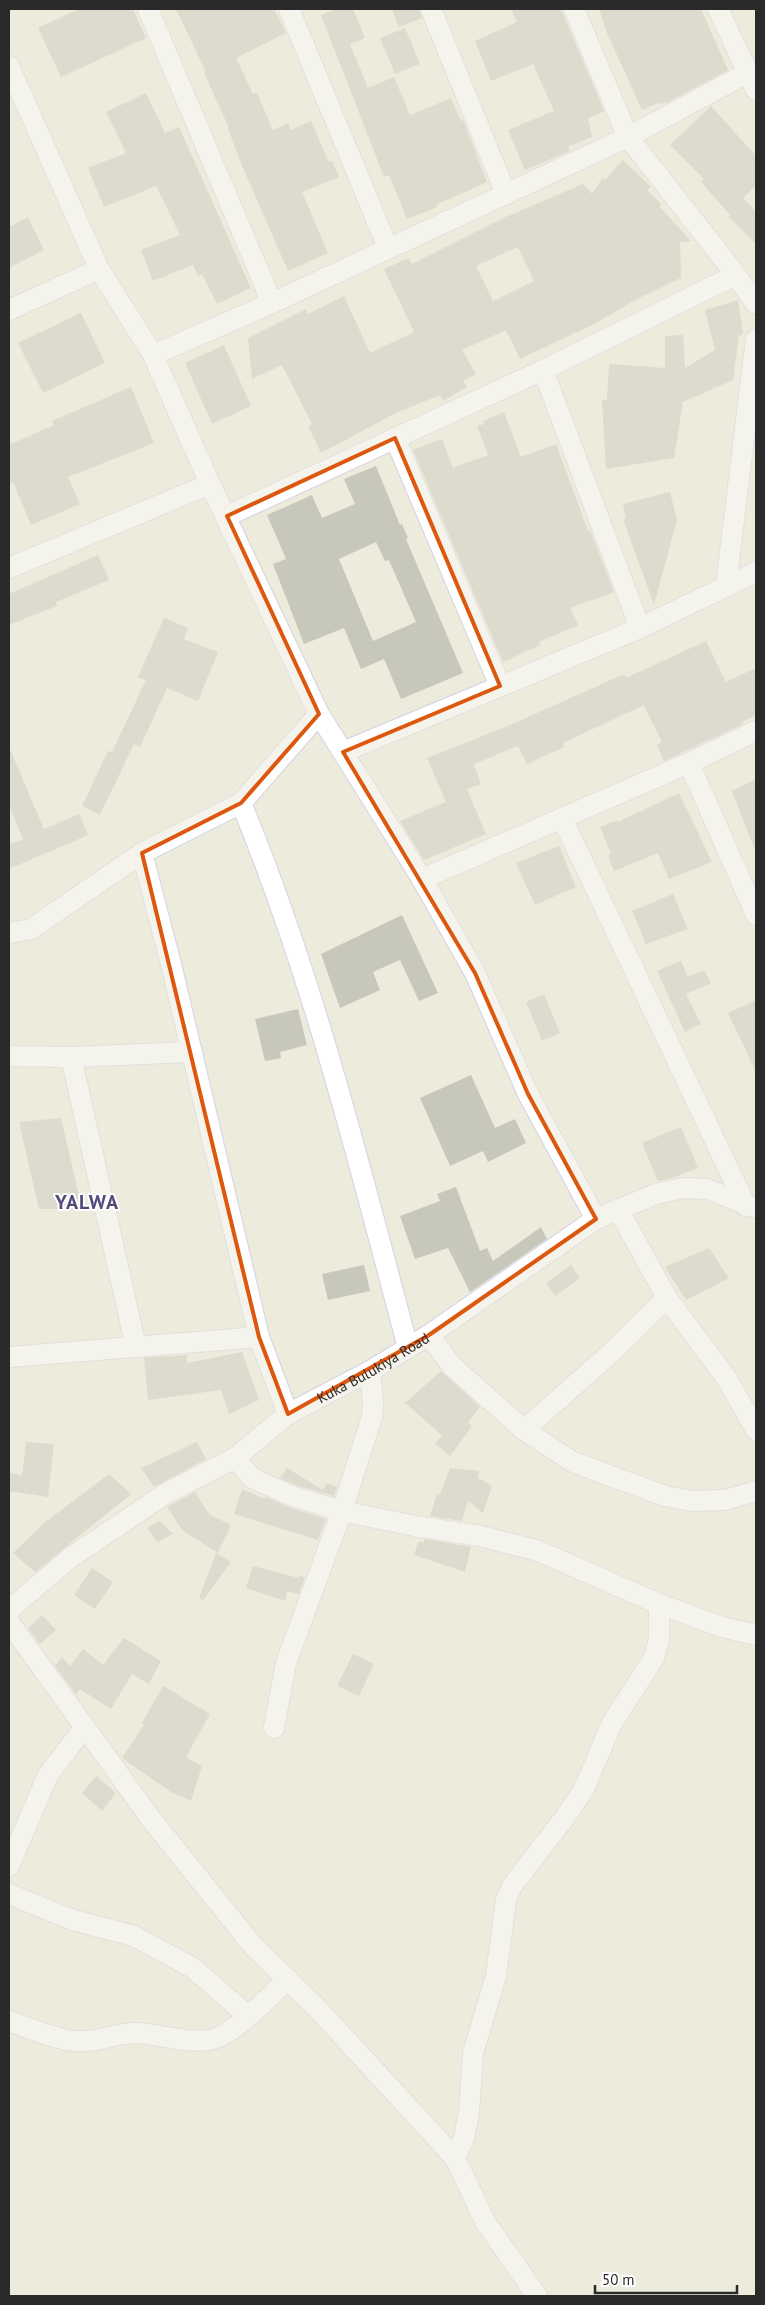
<svg xmlns="http://www.w3.org/2000/svg" width="765" height="2305" viewBox="0 0 765 2305" font-family="'PT Sans',sans-serif">
	<style>
		.building { fill: #c8c7bc; fill-rule: evenodd }
		.lines { fill: none; stroke-linecap: round; stroke-linejoin: round }
		.minor-casing { stroke: #d4d1e3; stroke-width: 22 }
		.minor { stroke: #fff; stroke-width: 20 }
		.marked { fill: none; stroke: #de570e; stroke-width: 4; stroke-linejoin: round }
		.labels { text-anchor: middle; dominant-baseline: central; stroke-width: 4; stroke-linejoin: round; paint-order: stroke }
		.street-label { font-size: 15px; fill: #2a2a2a; stroke: #fff }
		.district-label { font-size: 20px; font-weight: bold; letter-spacing: 1px; fill: #524a7b; stroke: #fff }
	</style>
	<rect width="100%" height="100%" fill="#ecebdc"/>
	<path class="building" d="M79,9H133L146,38L61,77L38,28Z
		M176,9H274L286,33L236,58L253,94L257,93L273,130L288,123L291,130L311,121L329,162L332,161L339,177L302,192L328,253L288,271L243,168L228,129L229,128L204,73L206,72Z
		M336,9H353L365,38L350,44L368,88L394,77L410,115L451,98L461,121L463,120L487,182L436,205L437,207L407,219L389,175L384,177L321,15Z
		M392,9H419L422,18L399,27Z
		M511,9H561L604,111L588,118L592,137L568,147L570,151L525,170L508,130L554,111L533,64L491,81L475,41L517,22Z
		M599,9H701L728,70L668,102L660,104V102L642,110L607,33Z
		M405,28L420,64L395,74L380,38Z
		M146,93L165,133L179,127L251,288L217,304L202,274L198,276L193,265L153,281L141,250L180,235L156,186L104,207L88,168L126,153L106,112Z
		M711,106L756,156V186L743,198L756,212V244L729,217L730,215L701,182L704,179L670,145Z
		M623,160L651,187L647,190L661,204L659,206L691,241L680,242L681,278L633,301L598,322L520,359L506,330L462,350L476,374L463,381L467,387L443,401L440,395L396,413L321,453L308,426L312,424L282,365L252,379L248,338L306,309L308,314L344,296L370,353L414,332L384,269L409,258L412,264L503,218L583,184L592,194L603,177L605,180ZM518,247L534,281L493,301L476,266Z
		M28,217L44,250L9,268V227Z
		M738,300L743,334L739,336L733,380L683,402L674,458L606,469L602,400H607L609,364L665,368V336L683,335L685,368L715,350L705,310Z
		M81,313L105,363L43,393L18,343Z
		M224,345L251,406L212,424L185,363Z
		M131,387L154,443L68,477L80,504L31,525L13,482L9,484V445L54,425L52,421Z
		M504,412L521,457L556,444L588,531L590,530L614,592L570,608L578,625L539,642L540,645L503,662L413,450L442,439L453,468L488,455L477,426L484,424L483,421Z
		M376,466L400,525L402,524L408,538L406,539L463,673L401,699L384,659L361,669L344,628L304,644L273,564L286,559L267,515L312,495L322,518L355,504L344,479ZM376,542L385,561L389,560L416,622L373,641L339,559Z
		M670,492L677,520L654,605L623,519H626L623,504Z
		M98,555L109,580L56,602L57,606L9,625V594Z
		M164,618L188,628L184,639L218,652L198,701L167,688L140,747L134,744L100,815L82,806L108,751L112,752L146,680L138,677Z
		M706,641L726,682L756,668V715L742,722L743,724L664,761L657,745L662,742L644,705L563,743L564,747L527,764L518,746L474,764L481,784L467,789L486,834L424,860L400,821L446,802L427,758L508,726L624,674L626,678Z
		M9,747L44,829L79,814L88,835L9,869V845L23,839L9,805Z
		M756,779V853L732,791Z
		M679,793L712,862L669,879L658,853L614,871L608,856L611,854L600,827L618,820V822Z
		M559,846L576,887L535,905L516,863Z
		M673,894L688,929L646,944L632,911Z
		M402,915L438,993L419,1001L400,960L373,972L380,990L340,1008L321,954Z
		M681,961L688,977L704,970L711,983L686,994L701,1024L685,1032L657,971Z
		M544,994L560,1033L542,1041L526,1002Z
		M756,1000V1072L728,1013Z
		M298,1009L307,1045L280,1052L281,1058L265,1061L255,1019Z
		M471,1075L495,1128L515,1119L526,1143L488,1162L483,1151L450,1166L420,1098Z
		M61,1118L82,1209H39L19,1122Z
		M681,1127L698,1168L672,1178L658,1181L642,1143Z
		M456,1187L480,1251L487,1248L493,1261L541,1227L547,1239L470,1292L448,1248L415,1259L400,1216L440,1201L437,1194Z
		M709,1248L729,1278L686,1300L665,1267Z
		M364,1265L370,1291L328,1300L322,1274Z
		M571,1265L580,1278L555,1296L546,1283Z
		M242,1352L259,1400L229,1414L221,1390L148,1400L144,1358L187,1355V1363Z
		M441,1371L480,1407L468,1422L472,1426L450,1456L435,1444L442,1435L405,1403Z
		M26,1442L54,1444L48,1497L9,1491V1472L22,1476Z
		M197,1442L206,1459L154,1487L141,1468Z
		M287,1468L323,1490L327,1483L337,1487L334,1496L296,1485L280,1478Z
		M450,1468L479,1471L478,1478L492,1486L483,1513L468,1501L462,1521L430,1516L437,1494H440Z
		M109,1474L131,1494L35,1572L13,1553L44,1523Z
		M242,1489L265,1499L266,1497L288,1507L326,1519L318,1540L234,1514Z
		M195,1492L210,1515L231,1525L218,1553L183,1531L167,1507Z
		M160,1521L173,1534L157,1542L147,1528Z
		M425,1539L471,1547L465,1572L414,1555L418,1542H424Z
		M216,1553L231,1562L203,1600L199,1598Z
		M253,1566L299,1578V1576L305,1577L299,1594L287,1591L285,1601L246,1588Z
		M92,1568L113,1582L95,1609L74,1595Z
		M42,1615L56,1630L40,1644L28,1628Z
		M124,1638L161,1661L149,1684L132,1674L111,1709L80,1689L76,1694L55,1666L62,1657L70,1666L83,1649L103,1665Z
		M353,1654L374,1664L359,1696L337,1686Z
		M163,1686L210,1714L186,1757L202,1766L191,1801L171,1792L122,1758L144,1725L142,1723Z
		M96,1776L116,1793L102,1811L82,1793Z"/>
	<g class="lines">
		<defs>
			<g id="minor">
				<path d="M148,9L272,303"/>
				<path d="M289,9L388,248"/>
				<path d="M431,9L506,194"/>
				<path d="M574,9L628,137L736,275L756,304"/>
				<path d="M718,9L756,90"/>
				<path d="M9,66L99,269L153,355L210,484L319,714L422,879L475,973L528,1094L596,1219"/>
				<path d="M9,310L99,269"/>
				<path d="M153,355L272,303L628,137L747,73"/>
				<path d="M543,370L640,628"/>
				<path d="M395,438L500,686"/>
				<path d="M227,516L543,370L736,275"/>
				<path d="M9,568L210,484"/>
				<path d="M726,585L756,340"/>
				<path d="M343,752L640,628L756,572"/>
				<path d="M689,763L756,915"/>
				<path d="M241,803C314,979 359,1164 408,1348"/>
				<path d="M562,818L746,1206"/>
				<path d="M142,853L171,964L259,1337L288,1414"/>
				<path d="M422,879L689,763L756,731"/>
				<path d="M9,933L31,929L142,853L241,803L319,714"/>
				<path d="M9,1056L71,1057L192,1052"/>
				<path d="M71,1057L136,1347"/>
				<path d="M618,1209L667,1298L727,1379L756,1430"/>
				<path d="M429,1335L452,1366L524,1430L573,1462L665,1496L692,1501L725,1500L756,1491"/>
				<path d="M9,1357L259,1337"/>
				<path d="M524,1430L613,1351L667,1298"/>
				<path d="M235,1458L252,1478L292,1496L342,1511L415,1526L480,1536L539,1551L659,1604L722,1627L756,1635"/>
				<path id="s1" d="M9,1610L70,1558L165,1494L235,1458L288,1414L370,1371L429,1335L596,1219L656,1194L683,1188L707,1189L756,1208"/>
				<path d="M9,1622L151,1819L254,1947L315,2006L455,2158L486,2223L537,2296"/>
				<path d="M274,1728L286,1663L342,1511L372,1417L373,1403L370,1371"/>
				<path d="M9,1866L48,1775L84,1728"/>
				<path d="M9,1894L73,1920L134,1936L193,1968L248,2016"/>
				<path d="M9,2021C28,2028 47,2036 67,2040C90,2045 111,2034 134,2033C159,2033 198,2048 221,2036C246,2023 267,1998 288,1979"/>
				<path d="M455,2158L464,2138L469,2113L473,2053L496,1976L506,1900L512,1886L566,1816L584,1789L612,1723L654,1658L659,1638V1604"/>
			</g>
		</defs>
		<use href="#minor" class="minor-casing"/>
		<use href="#minor" class="minor"/>
	</g>
	<path d="M0 0H765V2305H0ZM395,438L500,686L343,752L475,973L528,1094L596,1219L429,1335L288,1414L259,1337L142,853L241,803L319,714L227,516Z" fill="#ecebdc" fill-opacity=".55" fill-rule="evenodd"/>
	<path class="marked" d="M395,438L500,686L343,752L475,973L528,1094L596,1219L429,1335L288,1414L259,1337L142,853L241,803L319,714L227,516Z"/>
	<g class="labels">
		<g class="street-label">
			<text stroke="none"><textPath href="#s1" startOffset="439">Kuka Bulukiya Road</textPath></text>
		</g>
		<g class="district-label">
			<text x="87" y="1202">YALWA</text>
		</g>
	</g>
	<rect width="765" height="2305" fill="none" stroke="#2a2a2a" stroke-width="20"/>
	<path d="M595 2285v8h142v-8" fill="none" stroke="#2a2a2a" stroke-width="2.5"/>
	<text x="602" y="2285" font-size="15" fill="#2a2a2a" stroke="#ffffff" stroke-width="4" paint-order="stroke">50 m</text>
</svg>
